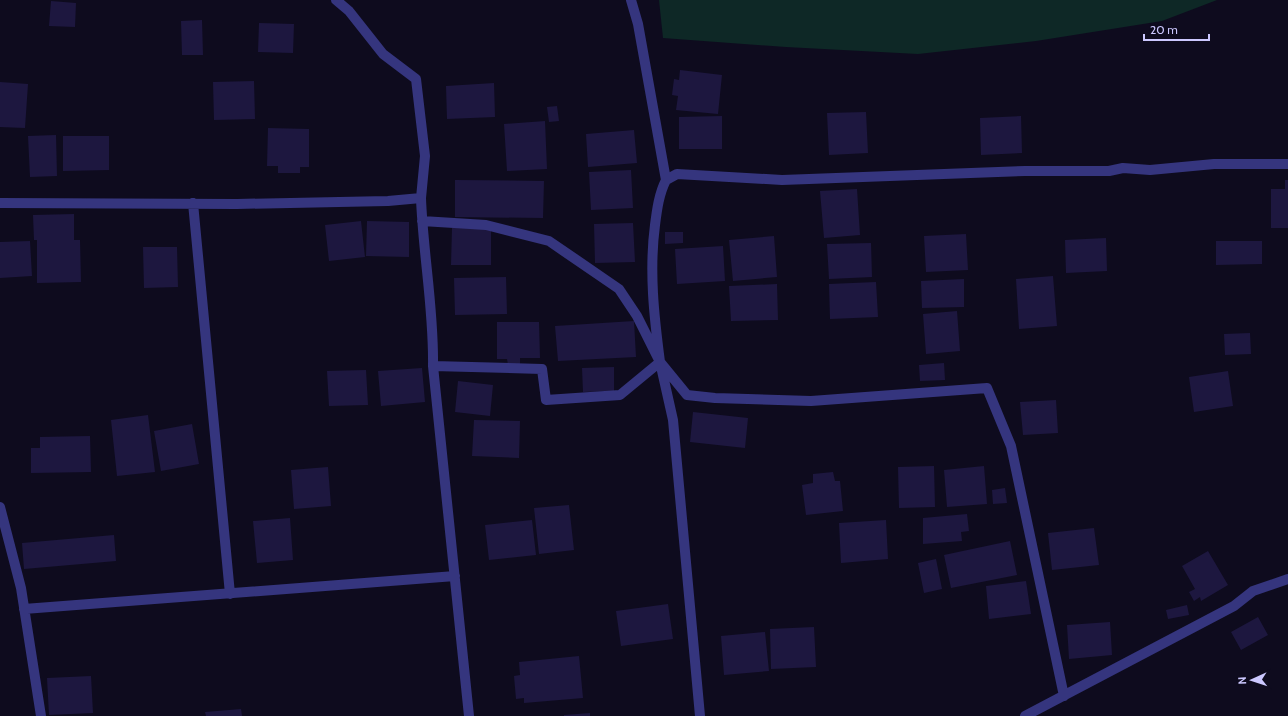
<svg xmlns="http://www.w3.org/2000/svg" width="1288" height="716" viewBox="0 0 1288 716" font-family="Cabin,sans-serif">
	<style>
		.green { fill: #0e2826 }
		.building { fill: #1d173f }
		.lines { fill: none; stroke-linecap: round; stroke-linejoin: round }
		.minor { stroke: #35357e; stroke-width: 10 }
	</style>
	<rect width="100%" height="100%" fill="#0e0b1e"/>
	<path class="green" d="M659,0H1217L1162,21L1036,41L918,54L786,47L663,38Z"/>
	<path class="building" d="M51,1L76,3L75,27L49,26Z
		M202,20L203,55H182L181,21Z
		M259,23L294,24L293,53L258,52Z
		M680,70L722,75L718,114L676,110L678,96L672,95L674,79L679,80Z
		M254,81L255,119L214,120L213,82Z
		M0,82L28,84L25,128L0,127Z
		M494,83L495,117L447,119L446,86Z
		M557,106L559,121L549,122L547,107Z
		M866,112L868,153L829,155L827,113Z
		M722,116V149H679V117Z
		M1021,116L1022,153L981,155L980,118Z
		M545,121L547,169L507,171L504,124Z
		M268,128L309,129V167H300V173H278V166H267Z
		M634,130L637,163L588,167L586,134Z
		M56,135L57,176L30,177L28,136Z
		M63,136H109V170L63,171Z
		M631,170L633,208L591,210L589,172Z
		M455,180L544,181L543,218L455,217Z
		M1285,180H1288V228H1271V189H1285Z
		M857,189L860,235L824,238L820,191Z
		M74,214V240H80L81,282L37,283V240H34L33,215Z
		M361,221L365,257L329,261L325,225Z
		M367,221L409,222V257L366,256Z
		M633,223L635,262L595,263L594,224Z
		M452,228H491V265H451Z
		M665,232H683V243L665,244Z
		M966,234L968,270L926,272L924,236Z
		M774,236L777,277L733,281L729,240Z
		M1106,238L1107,271L1066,273L1065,240Z
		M30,241L32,276L0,278V242Z
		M1216,241H1262V264L1216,265Z
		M871,243L872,277L829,279L827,244Z
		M723,246L725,281L677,284L675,249Z
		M143,247H177L178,287L144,288Z
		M1053,276L1057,326L1019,329L1016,279Z
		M506,277L507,314L455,315L454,278Z
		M964,279V307L922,308L921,281Z
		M876,282L878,317L830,319L829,284Z
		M777,284L778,320L731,321L729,286Z
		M957,311L960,351L926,354L923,314Z
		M634,321L636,357L558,361L555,326Z
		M497,322H539L540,358H520V365H508L507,359H497Z
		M1250,333L1251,354L1225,355L1224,334Z
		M944,363L945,380L920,381L919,365Z
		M614,367V391L583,392L582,368Z
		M422,368L425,402L381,406L378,371Z
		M366,370L368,405L329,406L327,371Z
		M1228,371L1233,406L1194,412L1189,377Z
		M458,381L493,385L490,416L455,412Z
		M1056,400L1058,433L1023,435L1020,402Z
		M693,412L748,418L745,448L690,442Z
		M148,415L155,472L117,476L111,420Z
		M474,420L520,421L519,458L472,456Z
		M192,424L199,464L161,471L154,431Z
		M90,436L91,472L31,473V448H40V437Z
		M934,466L935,507L899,508L898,467Z
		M984,466L987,504L947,507L944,470Z
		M328,467L331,506L294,509L291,470Z
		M833,472L835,481H840L843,511L806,515L802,485L813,483V474Z
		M1005,488L1007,503L993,504L992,490Z
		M569,505L574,550L539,554L534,508Z
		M967,514L969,531L961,532L962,541L923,544V518Z
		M290,518L293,560L257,563L253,521Z
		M532,520L536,555L489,560L485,525Z
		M886,520L888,559L841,563L839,523Z
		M1094,528L1099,565L1052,570L1048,533Z
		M114,535L116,561L24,569L22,543Z
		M1010,541L1017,575L951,588L944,555Z
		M1208,551L1228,585L1201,601L1200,597L1194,601L1189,592L1195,589L1182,566Z
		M936,559L942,589L924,593L918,563Z
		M1026,581L1031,614L989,619L986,586Z
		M668,604L673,639L621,646L616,611Z
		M1187,605L1189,615L1168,619L1166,610Z
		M1258,617L1268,635L1241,650L1231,632Z
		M1110,622L1112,655L1069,659L1067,625Z
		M814,627L816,667L771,669L770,629Z
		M765,632L769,671L724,675L721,636Z
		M579,656L583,698L524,703V698L516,699L514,676L520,675L519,662Z
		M91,676L93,713L49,715L47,678Z
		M241,709L242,716H206L205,712Z
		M590,713V716H564V715Z"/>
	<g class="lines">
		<path class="minor" d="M336,0L349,11L383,54L416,79L425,156L421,198
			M666,180L677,174L782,180L1025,171H1109L1123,168L1150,170L1214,164H1288
			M0,203L237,204L388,201L421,198C423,254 434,309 433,366L469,716
			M193,203L230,594
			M422,221L486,225L549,241L619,289L637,316L660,362C654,316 649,271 655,225C657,209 659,194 666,180L638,24L631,0
			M433,366L542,369L546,400L620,395L660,362
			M0,507L21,588L41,716
			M24,609L455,576
			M700,716L673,420L660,362L687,395L715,398L811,401L987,388L1011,446L1064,696
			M1025,716L1234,606L1253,591L1288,579"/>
	</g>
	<g transform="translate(1252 680) rotate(267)" stroke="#0e0b1e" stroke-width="3" paint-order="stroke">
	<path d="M0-3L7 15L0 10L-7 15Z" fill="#ccc8ff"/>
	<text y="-6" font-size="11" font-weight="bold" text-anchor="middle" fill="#ccc8ff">N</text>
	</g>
	<path d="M1144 34v6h65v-6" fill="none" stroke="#ccc8ff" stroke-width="2"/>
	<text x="1150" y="34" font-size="12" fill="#ccc8ff" stroke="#0e0b1e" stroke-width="3" paint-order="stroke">20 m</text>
</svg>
